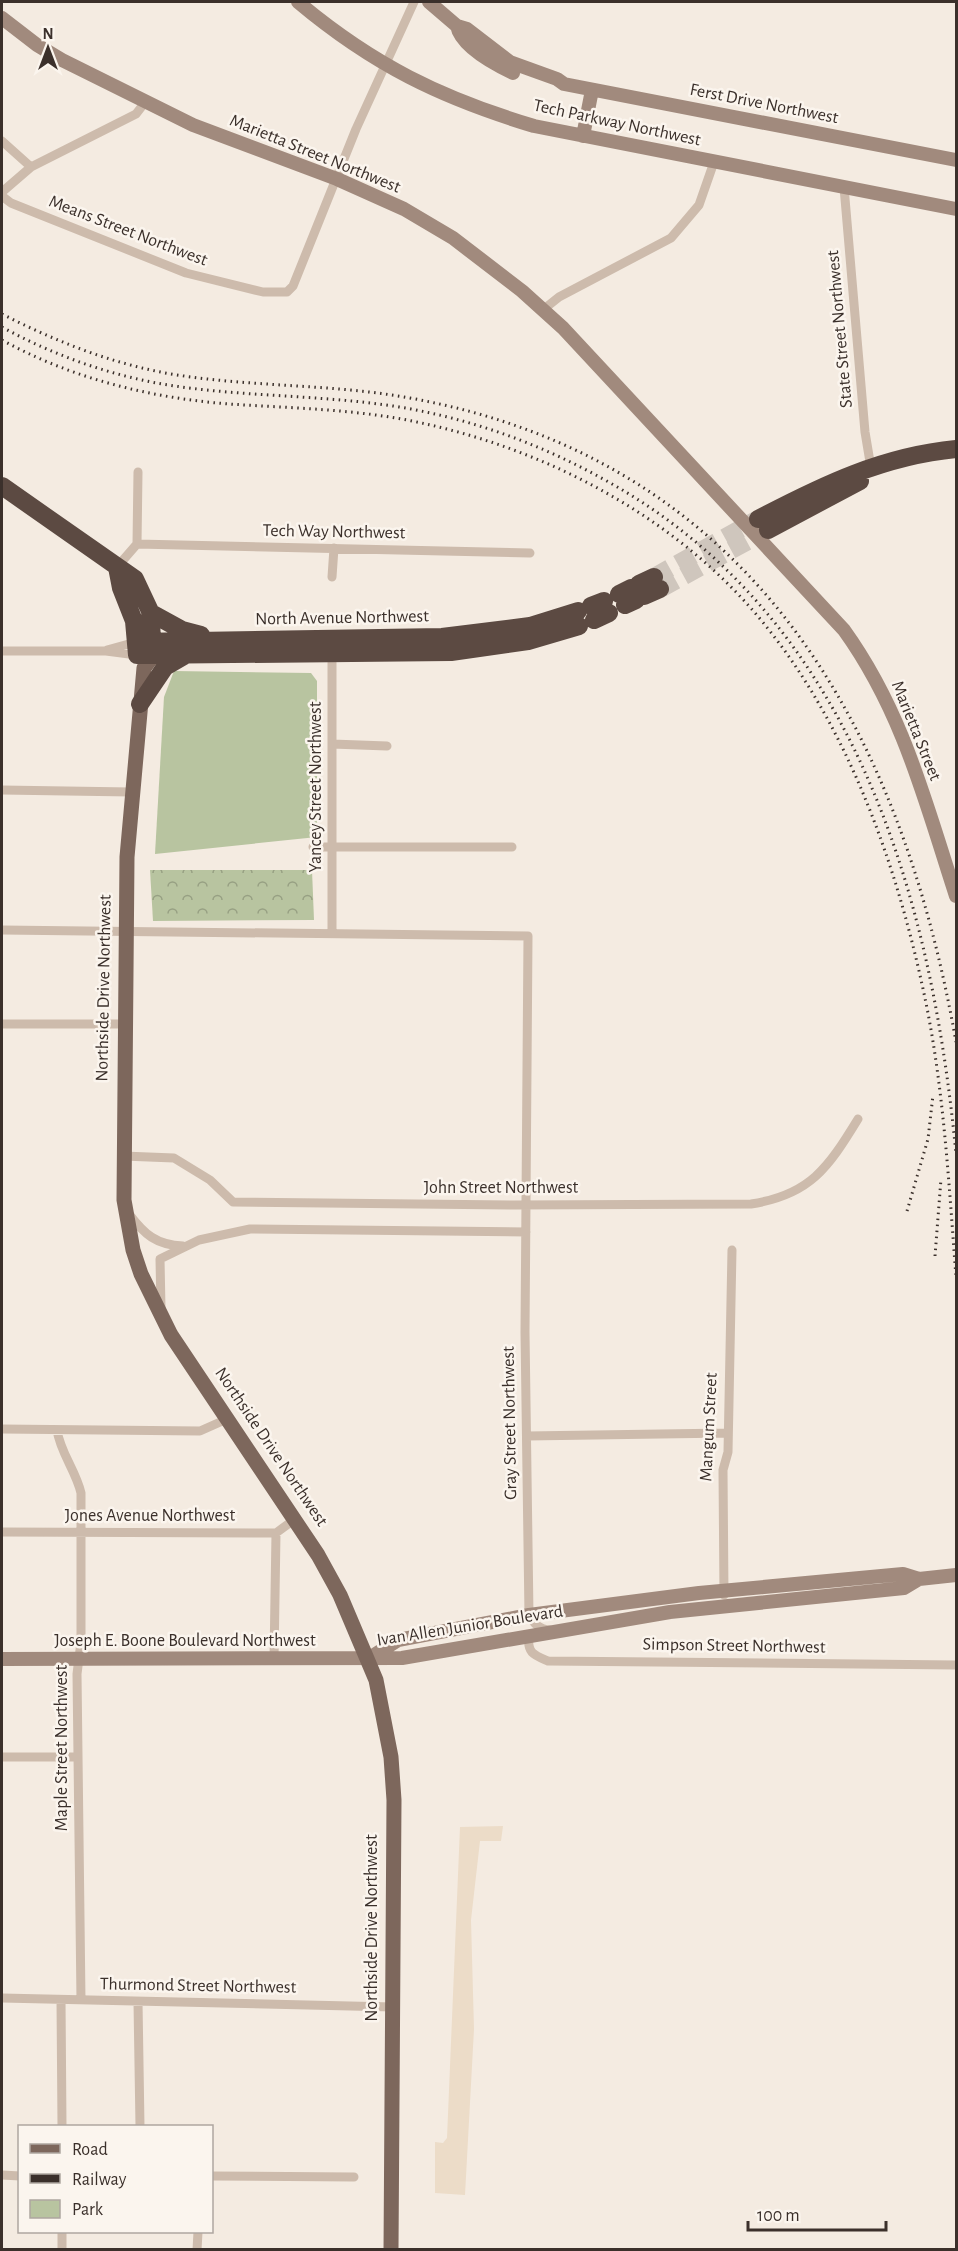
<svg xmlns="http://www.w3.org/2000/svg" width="958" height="2251" viewBox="0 0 958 2251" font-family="'Alegreya Sans',sans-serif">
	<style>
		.green { fill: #b8c4a0 }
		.forest { fill: url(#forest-crowns) }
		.plaza { fill: #ecdcc8 }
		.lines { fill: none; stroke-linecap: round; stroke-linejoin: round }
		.highway-tunnel { stroke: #cfc6bd; stroke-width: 18; stroke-dasharray: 18 9; stroke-linecap: butt }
		.street { stroke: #cdbbac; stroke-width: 9 }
		.secondary { stroke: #a18a7d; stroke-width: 14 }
		.primary { stroke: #7d675c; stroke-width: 15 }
		.highway { stroke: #5c4a42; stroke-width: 18 }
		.rail { stroke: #3b302b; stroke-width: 3; stroke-dasharray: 1.5 4.5; stroke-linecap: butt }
		.labels { text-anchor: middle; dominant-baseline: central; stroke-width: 5; stroke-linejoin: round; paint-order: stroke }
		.street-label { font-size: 18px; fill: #3b302b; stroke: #fbf5ee }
	</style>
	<defs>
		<pattern id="forest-crowns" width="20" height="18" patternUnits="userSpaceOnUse" patternTransform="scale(1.5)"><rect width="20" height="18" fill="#b8c4a0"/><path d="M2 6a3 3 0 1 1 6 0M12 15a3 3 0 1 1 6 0" fill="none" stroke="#97a083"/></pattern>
	</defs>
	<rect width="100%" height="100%" fill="#f4ebe1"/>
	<path class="green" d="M174,671L311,673L317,681V837L155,854L164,697Z"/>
	<path class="forest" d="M150,870H312L314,920L153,921Z"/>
	<path class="plaza" d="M503,1826L501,1841H480L471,1920L474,2029L465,2195L435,2193V2142L443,2143L447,2138L460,1827Z"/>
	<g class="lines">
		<path class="highway-tunnel" d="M654,577L758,519
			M660,589L768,530"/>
		<path class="street" d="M2,141L31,167
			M844,187L865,432L871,468
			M2,192L31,167L136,114L146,101
			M2,196L11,203L186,273L263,292H287L293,286L356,129L414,2
			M544,309L559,297L671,238L699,205L714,162
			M137,544L530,553
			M117,567L137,544L138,472
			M332,577L334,548
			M107,650L136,642
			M2,651H106L137,655
			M332,744L387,746
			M2,790L131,792
			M313,847H512
			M2,930L528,936L525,1332L529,1615C534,1624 539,1629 550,1630
			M332,933V651
			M2,1024H124
			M123,1156L174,1158L210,1180L233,1202L514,1205L751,1204C810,1195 828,1168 858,1119
			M129,1214C144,1234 156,1245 183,1246
			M161,1308L160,1259L199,1240L250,1229L526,1232
			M2,1429L200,1431L227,1419
			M57,1430C60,1452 76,1471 81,1493V1642L77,1674L81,2000
			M527,1436L728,1433
			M2,1532L276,1533L295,1519
			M724,1595L723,1470L728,1452L732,1250
			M529,1637C527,1653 534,1655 548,1661L956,1665
			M274,1659L276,1533
			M2,1757H78
			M2,1998L393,2007
			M61,2000L62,2126
			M138,2002L140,2126
			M2,2175L20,2176
			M212,2176L354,2177
			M62,2250V2232
			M197,2250L198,2232"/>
		<path class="secondary" d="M298,2C373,65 441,98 534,126L956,209
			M429,2L457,26L467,29L510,62L557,79L564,84L956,160
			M2,18L37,45L62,60L193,125L337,179L404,209L453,238L522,291L563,328L844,630C903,712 925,801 956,896
			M457,26C461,46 494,64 513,73
			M583,136L592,90
			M2,1659L402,1658L670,1612L904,1588L919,1579L956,1575
			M368,1659L398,1640L529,1615L699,1593L903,1574L919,1579"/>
		<path class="primary" d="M153,656L144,668L127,857L124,1200L133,1250L141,1274L171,1335L318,1555L340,1595L376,1680L391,1757L394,1800L391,2250"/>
		<path class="highway" d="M2,486L135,579L150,611L153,651
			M758,519C823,485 883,456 956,449
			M768,530L860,481
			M117,567L121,588L134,621L137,655L451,652L528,641L579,626
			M639,584L654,577
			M619,594L631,588
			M644,596L660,589
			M625,605L636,600
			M591,606L604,601
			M151,613L182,630L201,635
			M594,620L609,613
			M136,642L442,637L530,626L578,611
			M140,704L165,667L184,656"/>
		<path class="rail" d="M2,314C57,342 115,365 177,375C254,387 333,384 410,398C751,460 900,724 956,1042
			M2,327C51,354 106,374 162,384C245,398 329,394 411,409C480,422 544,446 605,480C852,616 931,891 956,1154
			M2,340C71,378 150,398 229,404C290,408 352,409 412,421C526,444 639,498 723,579C836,688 895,852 926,1003C944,1092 949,1186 956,1277
			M907,1211L928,1139L933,1095
			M935,1256L941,1179"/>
	</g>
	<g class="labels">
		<g class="street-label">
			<text transform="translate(764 104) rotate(11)">Ferst Drive Northwest</text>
			<text transform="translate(617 123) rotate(12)">Tech Parkway Northwest</text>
			<text transform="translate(315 154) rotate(22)">Marietta Street Northwest</text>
			<text transform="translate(128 231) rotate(21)">Means Street Northwest</text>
			<text transform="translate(840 329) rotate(-95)">State Street Northwest</text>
			<text transform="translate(334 532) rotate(1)">Tech Way Northwest</text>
			<text transform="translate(342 618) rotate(-1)">North Avenue Northwest</text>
			<text transform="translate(916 731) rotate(68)">Marietta Street</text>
			<text transform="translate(316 787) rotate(-90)">Yancey Street Northwest</text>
			<text transform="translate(104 988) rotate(-89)">Northside Drive Northwest</text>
			<text x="501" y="1188">John Street Northwest</text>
			<text transform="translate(510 1423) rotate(-91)">Gray Street Northwest</text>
			<text transform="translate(709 1427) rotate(-87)">Mangum Street</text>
			<text transform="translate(271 1447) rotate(56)">Northside Drive Northwest</text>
			<text x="150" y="1516">Jones Avenue Northwest</text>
			<text transform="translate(470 1626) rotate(-9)">Ivan Allen Junior Boulevard</text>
			<text x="185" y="1641">Joseph E. Boone Boulevard Northwest</text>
			<text transform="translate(734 1646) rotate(1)">Simpson Street Northwest</text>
			<text transform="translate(62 1748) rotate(-90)">Maple Street Northwest</text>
			<text transform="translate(372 1928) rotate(-90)">Northside Drive Northwest</text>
			<text transform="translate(198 1986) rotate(1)">Thurmond Street Northwest</text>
		</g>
	</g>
	<rect width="958" height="2251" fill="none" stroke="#3b302b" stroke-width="6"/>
	<rect x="18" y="2125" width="195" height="108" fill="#fbf5ee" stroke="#aea6a0" stroke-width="1.5"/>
	<rect x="30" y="2144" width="30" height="9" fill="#7d675c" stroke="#aea6a0" stroke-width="1.5"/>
	<text x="72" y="2155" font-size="18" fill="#3b302b">Road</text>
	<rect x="30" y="2174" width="30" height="9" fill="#3b302b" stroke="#aea6a0" stroke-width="1.5"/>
	<text x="72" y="2185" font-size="18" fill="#3b302b">Railway</text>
	<rect x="30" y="2200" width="30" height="18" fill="#b8c4a0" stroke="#aea6a0" stroke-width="1.5"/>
	<text x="72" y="2215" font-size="18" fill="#3b302b">Park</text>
	<g transform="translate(48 48)" stroke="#fbf5ee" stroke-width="4.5" paint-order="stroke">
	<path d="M0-4.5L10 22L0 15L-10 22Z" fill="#3b302b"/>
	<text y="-9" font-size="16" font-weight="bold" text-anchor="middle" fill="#3b302b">N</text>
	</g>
	<path d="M748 2221v9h138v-9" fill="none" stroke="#3b302b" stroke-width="3"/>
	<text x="757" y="2221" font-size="18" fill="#3b302b" stroke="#fbf5ee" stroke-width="4.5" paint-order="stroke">100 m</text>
</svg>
